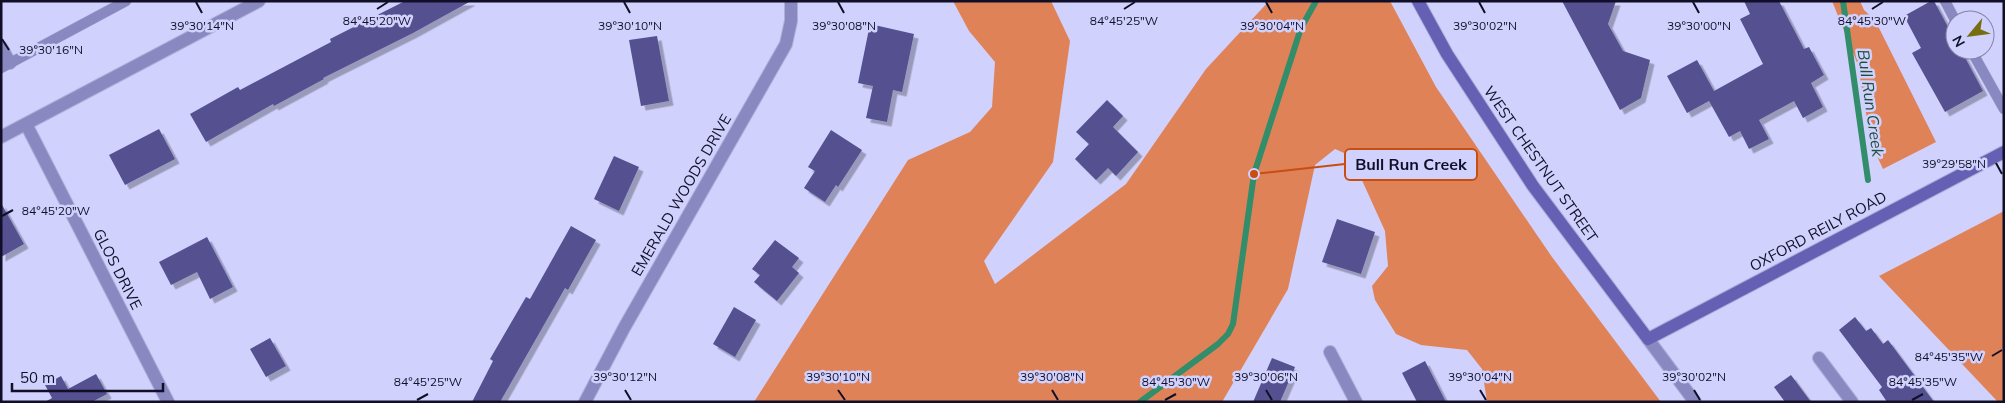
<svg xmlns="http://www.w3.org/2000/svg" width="2005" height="403" viewBox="0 0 2005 403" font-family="Mulish,sans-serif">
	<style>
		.forest { fill: #df8258 }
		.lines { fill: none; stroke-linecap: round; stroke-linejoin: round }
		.stream { stroke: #318d6a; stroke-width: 6 }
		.building { fill: #545190; filter: url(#shadow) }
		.service-casing { stroke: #aeaed7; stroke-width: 11 }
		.minor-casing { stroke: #aeaed7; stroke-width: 14 }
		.tertiary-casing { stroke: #aeaed7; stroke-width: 14 }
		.secondary-casing { stroke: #aeaed7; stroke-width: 14 }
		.service { stroke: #8988c1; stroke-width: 10 }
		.minor { stroke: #8988c1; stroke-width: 12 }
		.tertiary { stroke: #8988c1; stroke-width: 12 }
		.secondary { stroke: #6660b4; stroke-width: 12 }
		.ticks { fill: none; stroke: #110f28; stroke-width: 2 }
		.labels { text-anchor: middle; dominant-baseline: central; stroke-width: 5; stroke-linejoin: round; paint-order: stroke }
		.street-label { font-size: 15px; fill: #110f28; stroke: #d0d1fd }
		.water-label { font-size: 16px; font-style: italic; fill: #1e4f3b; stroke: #d0d1fd }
		.ticks-label { font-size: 12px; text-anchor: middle; fill: #110f28; stroke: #d0d1fd; stroke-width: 5; stroke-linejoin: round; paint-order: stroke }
		.leader { fill: none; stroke: #c84e10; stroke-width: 2 }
		.callout-dot { fill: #c84e10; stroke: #d0d1fd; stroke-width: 2 }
		.callout { fill: #d0d1fd; stroke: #c84e10; stroke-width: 2 }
		.callout-label { font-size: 16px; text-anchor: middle; font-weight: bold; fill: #110f28 }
	</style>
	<defs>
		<filter id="shadow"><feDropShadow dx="4.5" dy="4.5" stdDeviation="0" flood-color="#0004"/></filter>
	</defs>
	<rect width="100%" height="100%" fill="#d0d1fd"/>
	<path class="forest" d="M953,1H1051L1070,41L1053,162L984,261L995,284L1126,184L1206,69L1269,1H1390L1436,87L1552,257L1661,402H1487L1482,369L1467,350L1421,345L1396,334L1375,300L1372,286L1388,266L1385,231L1351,156L1335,149L1315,165L1288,289L1222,402H754L908,160L970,132L992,107L995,62L969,31Z
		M1832,1H1860L1864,10L1875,20L1936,142L1883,169L1871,143L1858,65Z
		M2004,211V402H1998L1879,276Z"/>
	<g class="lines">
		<path class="stream" d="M1843,1L1868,180
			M1140,402L1218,344L1228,334L1233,324L1254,174L1301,28L1316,1"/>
	</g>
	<path class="building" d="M405,1H471L413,33L323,78L324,79L274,106L273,104L206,142L190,114L238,87L240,90L331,42L330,39Z
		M1562,1H1616L1608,24L1623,51L1650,60L1641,98L1620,110Z
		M1744,1H1779L1804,49L1809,47L1824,75L1811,83L1823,107L1803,118L1794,101L1759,120L1769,139L1749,149L1740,131L1729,137L1709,101L1687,113L1667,76L1697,60L1714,91L1763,64L1740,19L1750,14Z
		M1931,1H1934L1955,40V50H1961L1983,91L1945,112L1912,53L1921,48L1904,16Z
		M870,24L914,34L902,92L893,90L887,122L866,118L873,86L858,83Z
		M657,36L669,101L641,106L629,40Z
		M1107,100L1123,116L1113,127L1138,152L1116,176L1108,168L1096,180L1075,159L1089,144L1076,132Z
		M159,129L175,159L125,185L109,155Z
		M831,130L862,150L838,187L836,185L825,202L804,188L815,171L808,167Z
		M614,156L639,167L619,211L594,199Z
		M1,203L24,244L1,257Z
		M1337,219L1375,232L1361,274L1322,262Z
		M571,226L596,240L568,290L565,288L500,402H472L493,361L490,359L526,297L530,299Z
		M207,237L233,287L210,299L197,272L171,285L159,262Z
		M775,240L799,258L792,267L799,273L777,301L754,282L760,275L752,269Z
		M734,307L756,320L735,357L713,344Z
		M1855,317L1866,331L1871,328L1883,344L1888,340L1934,402H1887L1879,390L1882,387L1839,330Z
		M270,338L286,366L266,377L250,349Z
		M1272,358L1295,367L1280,402H1253Z
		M1425,361L1446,402H1417L1402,373Z
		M96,374L107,394L92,402H45L52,398L45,385L61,376L68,389Z
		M1791,375L1811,402H1785L1774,387Z"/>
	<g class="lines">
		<defs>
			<path id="service" d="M1945,1L1955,20
				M1971,50L2004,109
				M1,68L126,1"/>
			<path id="minor" d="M1,47L10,63
				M26,124L168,402
				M1,137L259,1
				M1330,352L1356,402
				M1819,358L1852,402
				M585,402L624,328L786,44L791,21V1"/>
			<path id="tertiary" d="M1648,339L1695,402"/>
			<path id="secondary" d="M1418,1L1447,54L1533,186L1648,339L2004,152"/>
		</defs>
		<use href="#service" class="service-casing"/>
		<use href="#minor" class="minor-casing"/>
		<use href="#tertiary" class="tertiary-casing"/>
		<use href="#secondary" class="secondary-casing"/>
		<use href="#service" class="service"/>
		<use href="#minor" class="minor"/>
		<use href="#tertiary" class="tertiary"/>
		<use href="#secondary" class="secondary"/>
	</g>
	<path class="ticks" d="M196,2L202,13M624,2L630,13M838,2L844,13M1266,2L1272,13M1479,2L1485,13M1693,2L1699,13M377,9L388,2M1124,9L1135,2M1872,9L1883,2M2,39L9,50M1996,163L2002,174M2,216L13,210M1992,356L2002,350M625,390L631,400M838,390L845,400M1052,390L1058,400M1266,390L1272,400M1480,390L1486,400M1694,390L1700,400M417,400L428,394M1165,400L1176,394M1912,400L1923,394"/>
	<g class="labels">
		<g class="street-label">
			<text transform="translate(1541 164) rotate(55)">WEST CHESTNUT STREET</text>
			<text transform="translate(681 195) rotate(-60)">EMERALD WOODS DRIVE</text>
			<text transform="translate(1818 231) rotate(-28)">OXFORD REILY ROAD</text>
			<text transform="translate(118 269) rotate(63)">GLOS DRIVE</text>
		</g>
		<g class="water-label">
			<text transform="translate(1871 103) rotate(82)">Bull Run Creek</text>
		</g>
	</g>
	<g class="ticks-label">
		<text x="377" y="25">84°45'20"W</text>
		<text x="1124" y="25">84°45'25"W</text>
		<text x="1872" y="25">84°45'30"W</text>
		<text x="844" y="30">39°30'08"N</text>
		<text x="1272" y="30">39°30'04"N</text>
		<text x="1485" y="30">39°30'02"N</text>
		<text x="202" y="30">39°30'14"N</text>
		<text x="630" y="30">39°30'10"N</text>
		<text x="1699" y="30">39°30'00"N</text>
		<text x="51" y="54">39°30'16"N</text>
		<text x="1954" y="168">39°29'58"N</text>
		<text x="56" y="215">84°45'20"W</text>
		<text x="1949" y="361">84°45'35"W</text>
		<text x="625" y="381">39°30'12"N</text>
		<text x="838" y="381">39°30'10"N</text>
		<text x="1052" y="381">39°30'08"N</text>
		<text x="1266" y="381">39°30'06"N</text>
		<text x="1480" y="381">39°30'04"N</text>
		<text x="1694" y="381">39°30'02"N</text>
		<text x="428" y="386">84°45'25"W</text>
		<text x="1176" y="386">84°45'30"W</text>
		<text x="1923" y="386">84°45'35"W</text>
	</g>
	<path class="leader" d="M1254 174L1345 164"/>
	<circle class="callout-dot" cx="1254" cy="174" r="5"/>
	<rect class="callout" x="1345" y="149" width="132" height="31" rx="5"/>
	<g class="callout-label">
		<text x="1411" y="170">Bull Run Creek</text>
	</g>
	<rect width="2005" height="403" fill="none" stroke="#110f28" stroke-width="5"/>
	<g transform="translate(1970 35) rotate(241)"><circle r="24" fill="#d0d1fd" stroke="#8483a8"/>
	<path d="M0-4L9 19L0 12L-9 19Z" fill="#776f0f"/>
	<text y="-8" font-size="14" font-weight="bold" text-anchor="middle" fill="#110f28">N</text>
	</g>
	<path d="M12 383v8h151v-8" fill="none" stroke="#110f28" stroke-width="2.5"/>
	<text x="20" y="383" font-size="15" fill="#110f28" stroke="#d0d1fd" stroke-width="4" paint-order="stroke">50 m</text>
</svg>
